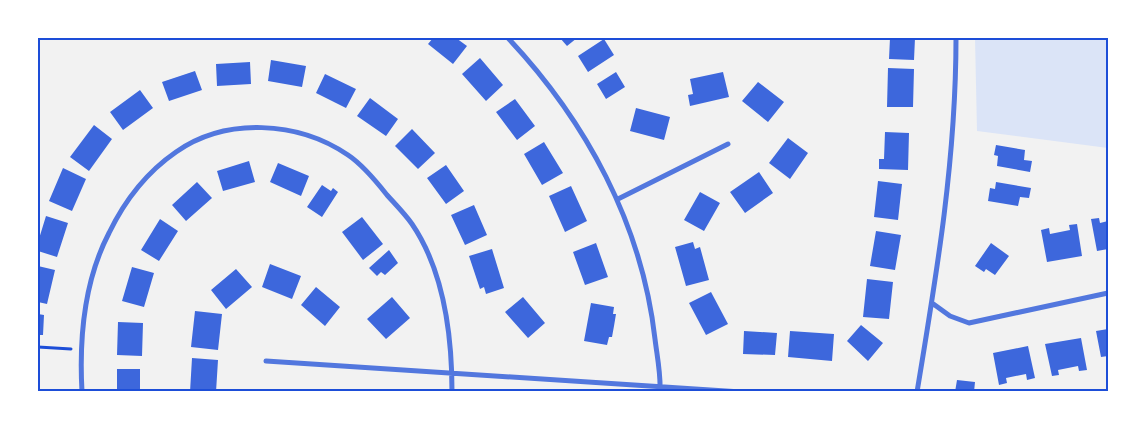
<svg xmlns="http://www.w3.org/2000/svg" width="1146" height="429" font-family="'Titillium Web',sans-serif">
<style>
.green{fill:#dbe4f7}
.building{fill:#3d67dc}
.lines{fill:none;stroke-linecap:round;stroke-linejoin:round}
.path{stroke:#1d4ed8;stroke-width:3}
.minor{stroke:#5277de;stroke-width:5}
.neatline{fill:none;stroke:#1d4ed8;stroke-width:2}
</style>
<rect width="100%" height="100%" fill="#f2f2f2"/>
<path class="green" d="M 975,38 L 1108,38 L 1108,148 L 977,131 Z"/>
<path class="building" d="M 433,38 L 456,38 L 467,46 L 453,64 L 428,44 Z
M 560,38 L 577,38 L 567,46 Z
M 890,38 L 915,38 L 914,60 L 889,59 Z
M 604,39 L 614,55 L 588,72 L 578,56 Z
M 480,58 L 503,85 L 486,101 L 462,74 Z
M 271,60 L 306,66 L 302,87 L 268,81 Z
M 250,62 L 251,84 L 217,86 L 216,64 Z
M 888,68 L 914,69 L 913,107 L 887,107 Z
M 195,71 L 202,90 L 169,101 L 162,82 Z
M 616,72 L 625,87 L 606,99 L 597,84 Z
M 723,72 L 729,97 L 690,106 L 688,95 L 693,94 L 690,79 Z
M 325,74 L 356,89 L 346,108 L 316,93 Z
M 758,82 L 784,102 L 768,122 L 742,101 Z
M 140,90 L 153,108 L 123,130 L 110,112 Z
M 370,98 L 398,119 L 386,136 L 357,116 Z
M 515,99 L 535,126 L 517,140 L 496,112 Z
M 636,108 L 670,117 L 664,140 L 630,131 Z
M 94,125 L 112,139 L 89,171 L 70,157 Z
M 412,129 L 435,153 L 418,169 L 395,146 Z
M 885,132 L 909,133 L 908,170 L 879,169 L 879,159 L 884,159 Z
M 788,138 L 808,153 L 790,179 L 769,163 Z
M 544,142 L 563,173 L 542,185 L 524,154 Z
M 996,145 L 1025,150 L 1024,160 L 1032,161 L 1030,172 L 997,166 L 998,156 L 994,155 Z
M 249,161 L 255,182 L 223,191 L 217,171 Z
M 278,163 L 309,176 L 301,196 L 270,182 Z
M 446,165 L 464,191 L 446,204 L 427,178 Z
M 63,168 L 86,179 L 72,211 L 49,201 Z
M 759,172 L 773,193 L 745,213 L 730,192 Z
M 878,181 L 902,184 L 898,220 L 874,217 Z
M 197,182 L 212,198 L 186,221 L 172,205 Z
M 996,182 L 1031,188 L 1029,198 L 1020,197 L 1018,206 L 988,201 L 990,188 L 995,189 Z
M 322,185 L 331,191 L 333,188 L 338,192 L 322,217 L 307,207 Z
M 571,186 L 587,221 L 565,232 L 549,196 Z
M 700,192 L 720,203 L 704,231 L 684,220 Z
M 474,205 L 487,235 L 465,245 L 451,215 Z
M 46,216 L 68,223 L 57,257 L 38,251 L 38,242 Z
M 362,217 L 383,244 L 363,260 L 342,232 Z
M 1099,218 L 1100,223 L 1108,221 L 1108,249 L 1097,251 L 1091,219 Z
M 160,219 L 178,231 L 159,261 L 141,250 Z
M 1077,224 L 1082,256 L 1047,262 L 1041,230 L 1049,228 L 1050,234 L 1070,230 L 1069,225 Z
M 876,231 L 901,235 L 895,270 L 870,266 Z
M 693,242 L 695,249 L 700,247 L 709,280 L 686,286 L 675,247 Z
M 596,243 L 608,277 L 585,285 L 573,252 Z
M 991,243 L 1009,256 L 995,275 L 986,269 L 984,272 L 975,266 Z
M 492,249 L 504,288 L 486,294 L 484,287 L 480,289 L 469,256 Z
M 389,250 L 398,263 L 385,275 L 381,272 L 377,276 L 369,268 Z
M 270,264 L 301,276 L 292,299 L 262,287 Z
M 38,266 L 55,270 L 47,304 L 38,302 Z
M 132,267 L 154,273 L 144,307 L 122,301 Z
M 236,269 L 252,287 L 226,309 L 211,290 Z
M 867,279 L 893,282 L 889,319 L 863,317 Z
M 316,287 L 340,307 L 325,326 L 301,305 Z
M 711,292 L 728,324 L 706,335 L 689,303 Z
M 392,297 L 410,318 L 386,339 L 367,319 Z
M 523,297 L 545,323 L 528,338 L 505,312 Z
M 591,303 L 614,307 L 613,314 L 616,314 L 614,326 L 612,337 L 609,337 L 607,345 L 584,341 Z
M 195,311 L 222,314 L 218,350 L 191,347 Z
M 38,314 L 44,315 L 43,335 L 38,335 Z
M 118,322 L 143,323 L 142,356 L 117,355 Z
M 861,325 L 883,343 L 868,361 L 847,341 Z
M 1108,329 L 1108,356 L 1101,357 L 1096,331 Z
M 744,331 L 777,333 L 775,355 L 743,354 Z
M 790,331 L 834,334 L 832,361 L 788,357 Z
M 1081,338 L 1087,370 L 1079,371 L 1078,366 L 1058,370 L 1059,375 L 1052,376 L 1045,344 Z
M 1028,346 L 1035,378 L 1027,380 L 1026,374 L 1006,378 L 1007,383 L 999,385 L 993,353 Z
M 192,358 L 218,360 L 216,392 L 190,392 Z
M 117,369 L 140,369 L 140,392 L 117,392 Z
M 957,380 L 975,382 L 974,392 L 955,392 Z"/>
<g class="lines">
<path class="path" d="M 38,347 L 71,349"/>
<path class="minor" d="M 508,38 C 586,121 642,224 655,339 C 657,356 661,374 660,392
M 618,199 L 728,144
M 932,303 L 950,316 L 969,323 L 1108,293
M 266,361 L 741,392
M 82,392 C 79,338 84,281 109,233 C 124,202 147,172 176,152 C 226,117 298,121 348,155 C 363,165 376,181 387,195 C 396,205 405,214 412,224 C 444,271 452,336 452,392
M 917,392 C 937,272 956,159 956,38"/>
</g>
<rect width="1146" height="429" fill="none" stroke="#ffffff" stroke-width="78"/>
<rect x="39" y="39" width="1068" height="351" class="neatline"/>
</svg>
